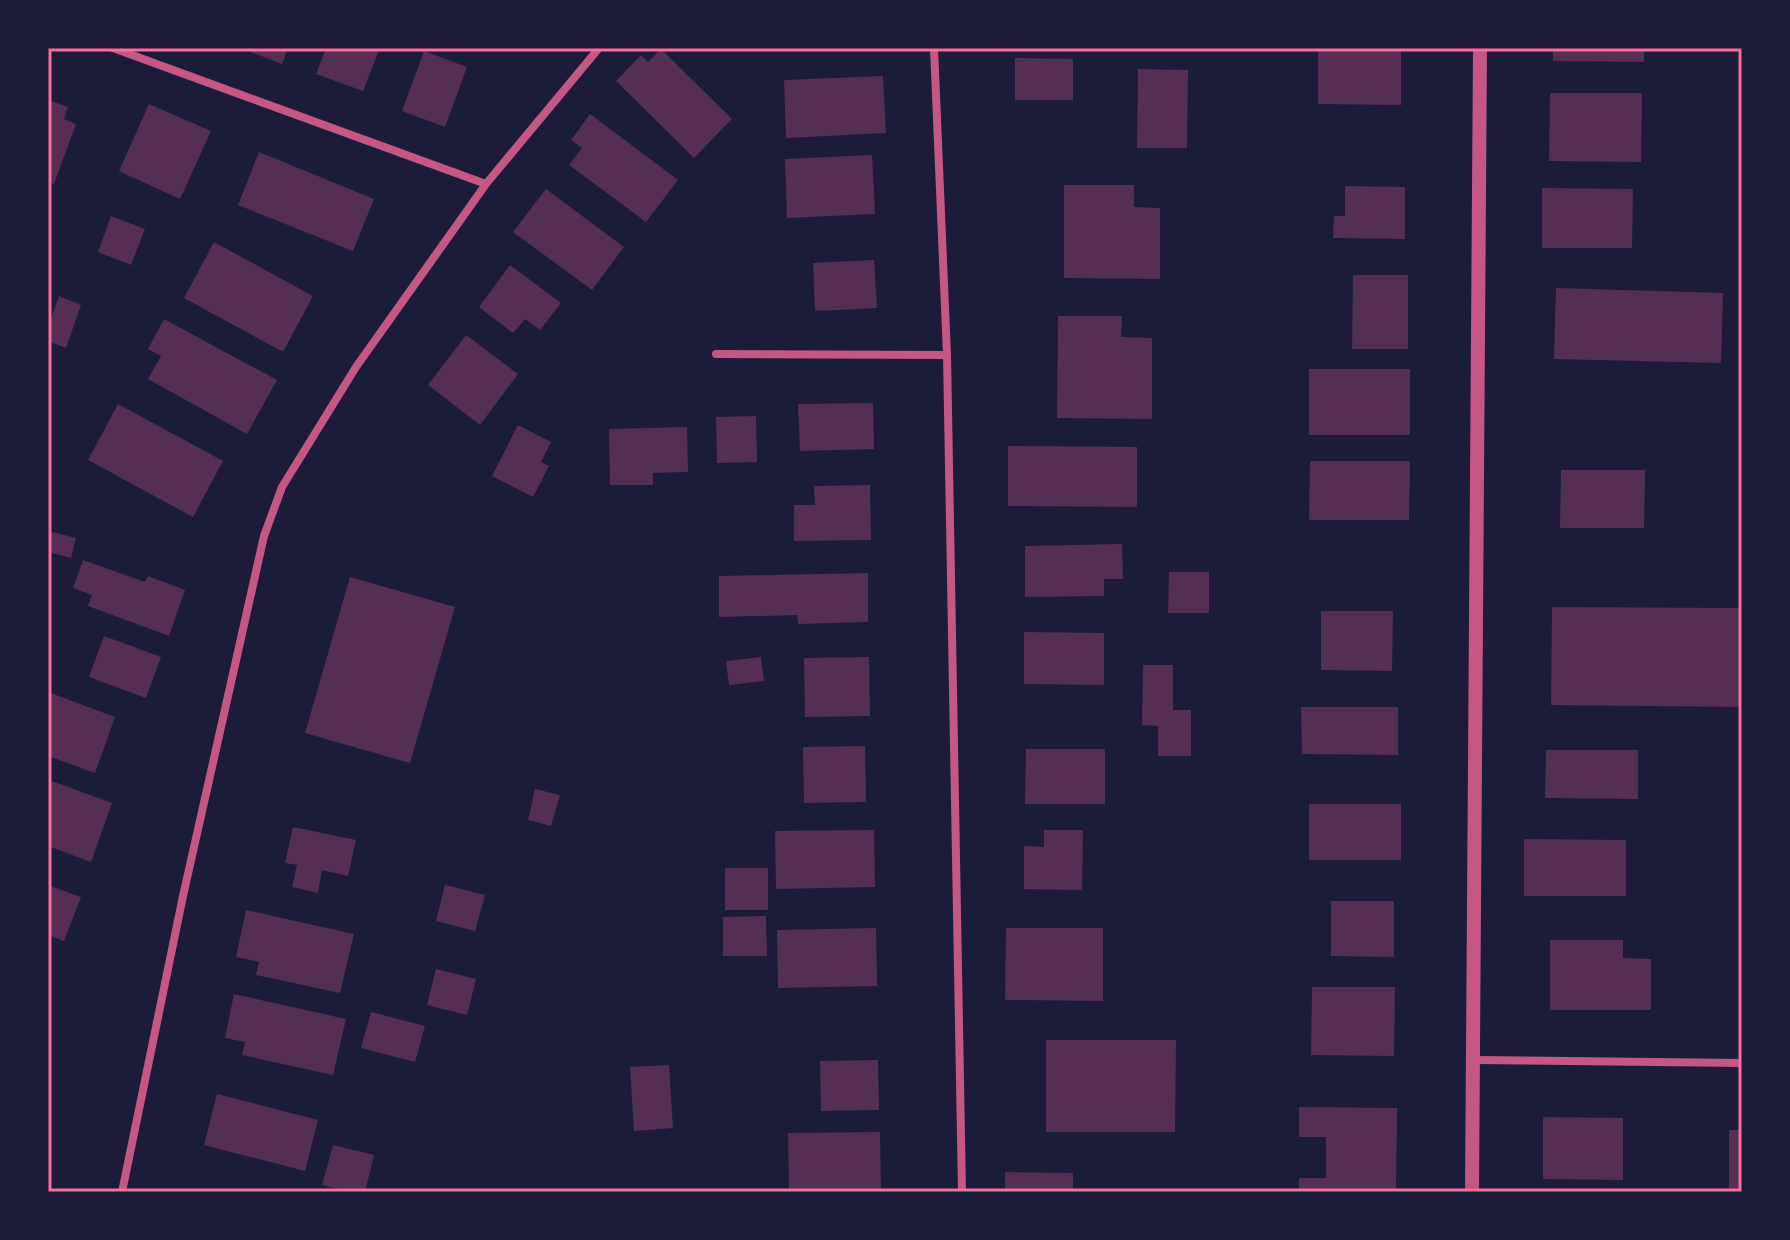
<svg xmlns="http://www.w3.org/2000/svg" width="1790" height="1240" font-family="Rubik,sans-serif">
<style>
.building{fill:#542f53}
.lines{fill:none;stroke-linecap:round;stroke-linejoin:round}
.minor{stroke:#c65784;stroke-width:8}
.tertiary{stroke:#c65784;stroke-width:14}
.neatline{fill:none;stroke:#ff6b9d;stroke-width:3}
</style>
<rect width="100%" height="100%" fill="#1b1b3a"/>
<path class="building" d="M 240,48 L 288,48 L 282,64 Z
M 326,48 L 380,48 L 363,91 L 316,74 Z
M 1318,48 L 1401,48 L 1401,105 L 1318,104 Z
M 1553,48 L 1644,48 L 1644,62 L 1553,61 Z
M 661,49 L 732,119 L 694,158 L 616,81 L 641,55 L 648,62 Z
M 424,51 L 467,67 L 445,127 L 402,111 Z
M 1015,58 L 1073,59 L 1073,100 L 1015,100 Z
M 1138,69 L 1188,70 L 1187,148 L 1137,148 Z
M 883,76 L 886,133 L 786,138 L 784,80 Z
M 1550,93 L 1642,93 L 1641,162 L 1549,161 Z
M 48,100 L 68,107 L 64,119 L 76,124 L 54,184 L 48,181 Z
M 149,104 L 211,131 L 180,199 L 119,171 Z
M 590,114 L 678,180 L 646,222 L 569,165 L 582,148 L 571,140 Z
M 259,152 L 374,199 L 353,251 L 238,205 Z
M 872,155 L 875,214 L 787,218 L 785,159 Z
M 1064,185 L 1134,185 L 1134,207 L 1160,208 L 1160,279 L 1064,278 Z
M 1345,186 L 1405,187 L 1405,239 L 1333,238 L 1334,216 L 1345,216 Z
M 1542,188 L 1633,189 L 1632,248 L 1542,248 Z
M 546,189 L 624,247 L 592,290 L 513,232 Z
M 111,216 L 145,229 L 131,265 L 98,252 Z
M 214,242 L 313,296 L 283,352 L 184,298 Z
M 874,260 L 877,308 L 815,311 L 813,263 Z
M 510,265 L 561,303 L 540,330 L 525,319 L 513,333 L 479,307 Z
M 1353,275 L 1408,275 L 1408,349 L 1352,349 Z
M 1556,288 L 1723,293 L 1721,363 L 1554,359 Z
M 59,296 L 81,305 L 66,348 L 48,341 L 48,327 Z
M 1058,316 L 1122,316 L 1121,337 L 1152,338 L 1152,419 L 1057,418 Z
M 164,319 L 277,380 L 247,434 L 148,379 L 161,356 L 148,349 Z
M 466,335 L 518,374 L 480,425 L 428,385 Z
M 1309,369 L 1410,369 L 1410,435 L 1309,435 Z
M 873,403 L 874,449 L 800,451 L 798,404 Z
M 118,404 L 223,461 L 193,517 L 88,460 Z
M 756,416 L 757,462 L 717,463 L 716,417 Z
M 518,425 L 551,442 L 541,462 L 549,466 L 533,497 L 492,476 Z
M 687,427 L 688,472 L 653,473 L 653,485 L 610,485 L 609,429 Z
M 1008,446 L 1137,447 L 1137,507 L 1008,506 Z
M 1310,461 L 1410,461 L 1409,520 L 1309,520 Z
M 1561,470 L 1645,470 L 1644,528 L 1560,528 Z
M 870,485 L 871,540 L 794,541 L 794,505 L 815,505 L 814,486 Z
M 48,531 L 76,538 L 71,558 L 48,552 Z
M 1122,544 L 1123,579 L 1104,579 L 1104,596 L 1025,597 L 1025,546 Z
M 83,560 L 145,582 L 148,576 L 185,590 L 169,636 L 88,606 L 92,595 L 73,588 Z
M 1169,572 L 1209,572 L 1209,613 L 1168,613 Z
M 868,573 L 868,622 L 798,624 L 797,615 L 719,617 L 719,576 Z
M 350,577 L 455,607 L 410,763 L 305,733 Z
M 1552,607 L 1742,608 L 1742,707 L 1551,705 Z
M 1321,611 L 1393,611 L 1392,671 L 1321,670 Z
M 1024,632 L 1104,633 L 1104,685 L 1024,684 Z
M 104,636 L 161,657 L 146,698 L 89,677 Z
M 761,657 L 764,681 L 729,685 L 726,661 Z
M 869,657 L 870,716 L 805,717 L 804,658 Z
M 1143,665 L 1173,665 L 1173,710 L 1191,710 L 1191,756 L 1158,756 L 1158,726 L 1142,725 Z
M 48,692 L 115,717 L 95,773 L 48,756 Z
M 1301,707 L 1398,707 L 1398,755 L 1302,754 Z
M 865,746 L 866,802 L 804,803 L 803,747 Z
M 1026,749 L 1105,749 L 1105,804 L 1025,804 Z
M 1546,750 L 1638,750 L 1638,799 L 1545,798 Z
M 52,781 L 112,803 L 91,862 L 48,846 L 48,791 Z
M 535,789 L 560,795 L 551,826 L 528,820 Z
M 1309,804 L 1401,804 L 1401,860 L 1309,860 Z
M 293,827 L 356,840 L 348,876 L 322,870 L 318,893 L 292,887 L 297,865 L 285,863 Z
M 874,830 L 875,887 L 776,889 L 775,831 Z
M 1044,830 L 1083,830 L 1082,890 L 1024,889 L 1024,846 L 1044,847 Z
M 1524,839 L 1626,840 L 1626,896 L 1524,896 Z
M 725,868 L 768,868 L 768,910 L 725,910 Z
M 48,885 L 81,897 L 64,941 L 48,935 Z
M 445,885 L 485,895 L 475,931 L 436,921 Z
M 1331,901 L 1394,901 L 1394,957 L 1331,956 Z
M 246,910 L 354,934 L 340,993 L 256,975 L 259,962 L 236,957 Z
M 766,916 L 767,956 L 723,956 L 723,917 Z
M 876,928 L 877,986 L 778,988 L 777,930 Z
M 1006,928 L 1103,928 L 1103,1001 L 1005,1000 Z
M 1550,940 L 1623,940 L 1623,958 L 1651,959 L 1651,1010 L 1550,1010 Z
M 436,969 L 476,979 L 467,1015 L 427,1005 Z
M 1312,987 L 1395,987 L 1394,1056 L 1311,1055 Z
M 234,994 L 346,1019 L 333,1075 L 242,1055 L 245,1042 L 225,1038 Z
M 371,1012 L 425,1026 L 415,1062 L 361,1048 Z
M 1046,1040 L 1176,1040 L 1175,1132 L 1046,1132 Z
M 878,1060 L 879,1110 L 821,1111 L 820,1061 Z
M 669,1065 L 673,1128 L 634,1131 L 630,1067 Z
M 217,1094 L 318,1120 L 305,1171 L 204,1145 Z
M 1299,1107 L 1397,1108 L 1396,1192 L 1299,1192 L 1299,1178 L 1326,1178 L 1326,1137 L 1299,1137 Z
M 1543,1117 L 1623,1118 L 1623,1180 L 1543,1179 Z
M 1729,1130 L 1742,1130 L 1742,1192 L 1729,1192 Z
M 880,1132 L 881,1190 L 789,1191 L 788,1133 Z
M 333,1145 L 374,1155 L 365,1192 L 350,1192 L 322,1185 Z
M 1005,1172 L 1073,1173 L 1073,1192 L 1005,1192 Z"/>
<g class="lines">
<path class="minor" d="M 113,48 L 486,184
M 934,48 L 947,355 L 962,1192
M 716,354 L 947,355
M 1473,1060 L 1742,1063
M 122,1192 L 183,896 L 264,536 L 282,487 L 356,367 L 486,184 L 599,48"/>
<path class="tertiary" d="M 1472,1192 L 1480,48"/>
</g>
<rect width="1790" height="1240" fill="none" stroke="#1b1b3a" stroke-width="100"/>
<rect x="50" y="50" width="1690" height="1140" class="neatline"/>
</svg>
